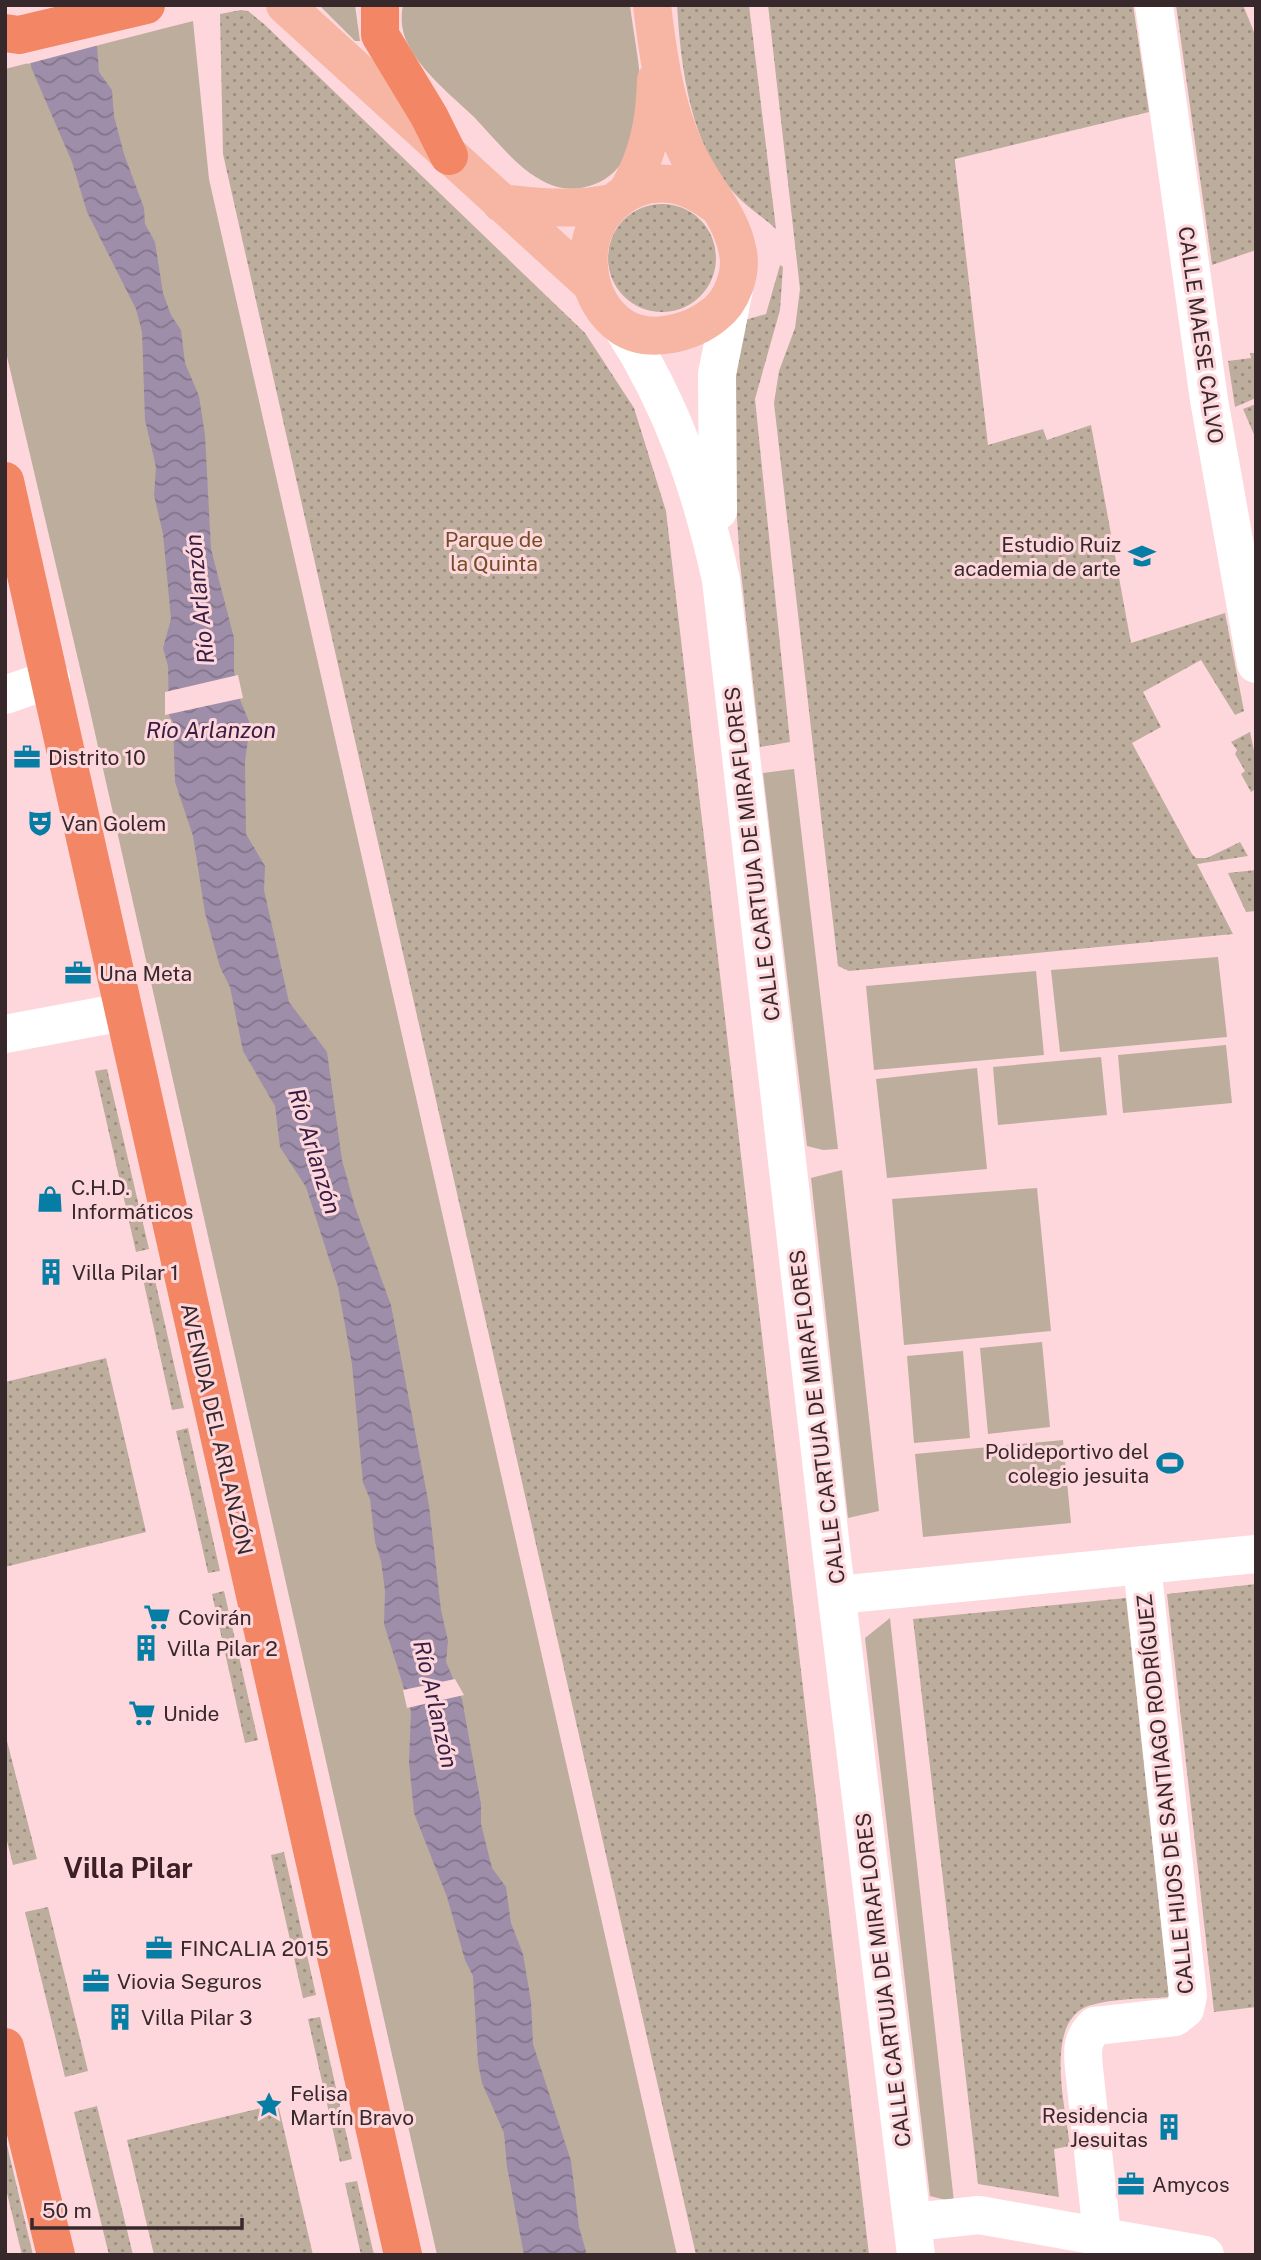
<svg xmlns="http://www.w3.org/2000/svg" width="1261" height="2260" font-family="'Public Sans',sans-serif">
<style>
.grass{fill:#bdad9d}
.park{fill:url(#park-dots)}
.water{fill:url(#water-waves)}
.pier{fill:#fed7dc}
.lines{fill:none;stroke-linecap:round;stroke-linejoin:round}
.minor{stroke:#fff;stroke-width:38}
.major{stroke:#f7b6a3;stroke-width:38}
.highway{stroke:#f28665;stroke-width:38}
.labels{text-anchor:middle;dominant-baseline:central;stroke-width:6;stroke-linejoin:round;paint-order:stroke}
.street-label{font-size:21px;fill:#37292b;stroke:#fed7dc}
.park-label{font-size:21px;fill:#724d25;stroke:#fed7dc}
.poi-label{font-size:21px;fill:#37292b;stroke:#fed7dc;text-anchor:start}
.water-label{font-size:23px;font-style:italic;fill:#371d44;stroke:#fed7dc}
.district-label{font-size:28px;font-weight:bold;fill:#3c2025;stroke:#fed7dc}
</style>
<defs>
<pattern id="park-dots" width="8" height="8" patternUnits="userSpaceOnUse" patternTransform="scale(1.75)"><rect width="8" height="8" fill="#bdad9d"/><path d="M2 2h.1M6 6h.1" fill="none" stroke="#9a8d80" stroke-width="1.8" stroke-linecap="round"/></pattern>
<pattern id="water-waves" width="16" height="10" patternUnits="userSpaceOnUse" patternTransform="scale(1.75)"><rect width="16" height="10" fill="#9f8ea9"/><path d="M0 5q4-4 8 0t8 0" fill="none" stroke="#82748a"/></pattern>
</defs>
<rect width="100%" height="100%" fill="#fed7dc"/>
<path class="grass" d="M 319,5 L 355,5 L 360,41 L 355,41 Z
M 403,5 L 630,5 C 634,40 647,94 638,127 C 631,152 619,175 595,184 C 543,205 506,150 474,117 C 452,96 423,73 409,46 C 402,34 400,19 403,5 Z
M 193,21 L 209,179 L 677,2255 L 437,2255 L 88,702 L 5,348 L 5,69 Z
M 794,769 L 838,1149 L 823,1150 L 807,1146 L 763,773 Z
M 1218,957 L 1227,1037 L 1060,1052 L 1051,970 Z
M 1036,971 L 1044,1055 L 874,1070 L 866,986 Z
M 1226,1045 L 1232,1103 L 1123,1113 L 1118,1055 Z
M 1101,1057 L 1107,1115 L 998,1125 L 993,1067 Z
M 977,1068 L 987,1169 L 887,1178 L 876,1079 Z
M 842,1170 L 879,1511 L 848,1518 L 811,1178 Z
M 1037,1188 L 1051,1331 L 904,1345 L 892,1199 Z
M 1042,1342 L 1050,1427 L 988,1434 L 980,1348 Z
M 963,1351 L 970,1438 L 914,1443 L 907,1356 Z
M 1063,1440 L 1071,1523 L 923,1537 L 915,1454 Z
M 890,1618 L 954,2202 L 930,2196 L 865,1638 Z"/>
<path class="park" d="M 677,5 L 749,5 L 776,229 C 763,217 747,207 735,194 C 690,145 681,69 677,5 Z
M 768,5 L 1133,5 L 1149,112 L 955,159 L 955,162 L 988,445 L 1043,429 L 1047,440 L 1091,425 L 1131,643 L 1225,613 L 1244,711 L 1235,715 L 1201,660 L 1143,692 L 1161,727 L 1132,743 L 1192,854 L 1196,858 L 1207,858 L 1240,842 L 1248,856 L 1197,864 L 1233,934 L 849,971 L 838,966 L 774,403 L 779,371 L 795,328 L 800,289 Z
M 1176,5 L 1243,5 L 1256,37 L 1256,250 L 1212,265 Z
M 241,10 L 248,11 L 264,24 L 585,333 L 634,408 L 666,511 L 869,2255 L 696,2255 L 223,154 L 220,14 Z
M608 258a54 54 0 1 1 108 0a54 54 0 1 1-108 0Z
M 780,265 L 783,267 L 780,310 L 755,399 L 790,742 L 760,747 L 740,563 L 729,399 L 745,320 L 766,314 Z
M 1250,353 L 1256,353 L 1256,398 L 1235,407 L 1228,361 L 1251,358 Z
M 1256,404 L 1256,439 L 1243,409 Z
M 1250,732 L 1256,760 L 1256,793 L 1254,790 L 1251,792 L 1241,774 L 1245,771 L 1235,754 L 1237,750 L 1231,742 Z
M 1256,870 L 1256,911 L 1246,912 L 1228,873 Z
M 107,1069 L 149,1249 L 136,1252 L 95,1071 Z
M 152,1267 L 184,1408 L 172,1410 L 141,1270 Z
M 106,1358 L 146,1532 L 5,1567 L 5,1382 Z
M 188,1428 L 220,1571 L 208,1573 L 176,1431 Z
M 1256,1584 L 1256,2007 L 1214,2012 L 1167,1594 Z
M 224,1591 L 258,1740 L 245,1743 L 212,1594 Z
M 1126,1598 L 1169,1997 C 1144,1999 1112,1998 1088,2006 C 1043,2023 1066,2109 1070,2146 L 1054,2149 L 1059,2197 L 978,2184 L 913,1619 Z
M 5,1733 L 37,1859 L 13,1865 L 5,1833 Z
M 284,1852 L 316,1995 L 303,1998 L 271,1855 Z
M 48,1907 L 88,2071 L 65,2077 L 25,1912 Z
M 320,2017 L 352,2159 L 340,2162 L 308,2019 Z
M 278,2104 L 313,2255 L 154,2255 L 127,2140 Z
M 97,2106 L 133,2255 L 109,2255 L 74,2112 Z
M 7,2145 L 33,2255 L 22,2255 L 5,2185 Z
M 357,2181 L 374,2255 L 361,2255 L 345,2183 Z"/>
<path class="water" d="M 30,5 L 94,5 L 99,72 L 112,90 L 114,116 L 124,154 L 144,208 L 145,224 L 155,242 L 163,293 L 171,315 L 181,330 L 185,363 L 199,396 L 205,435 L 211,549 L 234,638 L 234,671 L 239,697 L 250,724 L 245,762 L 246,834 L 265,866 L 264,890 L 289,1002 L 327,1052 L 342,1160 L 355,1207 L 391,1305 L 429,1505 L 441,1610 L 448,1641 L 446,1662 L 462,1699 L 481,1804 L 481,1824 L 492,1868 L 506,1887 L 511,1923 L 523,1954 L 531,2001 L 533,2044 L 571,2161 L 579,2227 L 587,2255 L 524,2255 L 507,2167 L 504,2133 L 482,2083 L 478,2063 L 473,1976 L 465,1960 L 447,1897 L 414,1813 L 409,1762 L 411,1711 L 384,1624 L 385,1591 L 381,1561 L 375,1542 L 370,1499 L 363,1483 L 352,1364 L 338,1287 L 306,1187 L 280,1147 L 275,1106 L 243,1051 L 230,987 L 220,967 L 205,913 L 193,836 L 175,782 L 173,722 L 169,715 L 168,666 L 163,648 L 171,619 L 163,534 L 154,495 L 156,467 L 145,420 L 142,332 L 136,309 L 87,212 L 72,162 L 31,67 Z"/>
<path class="pier" d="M 27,5 L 98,5 L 99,45 L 27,64 Z
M 238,675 L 243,698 L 165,715 L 165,692 Z
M 455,1679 L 464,1695 L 407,1708 L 403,1690 Z"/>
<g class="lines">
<path class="minor" d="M 1154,5 L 1209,400 L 1256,664
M 622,327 C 673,406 701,489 721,580 L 832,1557 L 916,2255
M 718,511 L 717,374 L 734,289
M 5,695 L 51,679
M 5,1034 L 123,1012
M 837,1595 L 1256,1554
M 913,2222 L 979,2215 L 1205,2255
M 1102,2235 L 1084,2068 C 1082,2049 1082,2039 1095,2026 L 1175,2017 L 1185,2009 L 1188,1996 L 1142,1565"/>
<path class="major" d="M 285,5 L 591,284
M 652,5 C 658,56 666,113 690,159 C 706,191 732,217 738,253 C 742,273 732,301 715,314 C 692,333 649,345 621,326 C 587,302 579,251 601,217 C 613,200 631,187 653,184 C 680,181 699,192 720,208
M 627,192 C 648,157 655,121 656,80
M 501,203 C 538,207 574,211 611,203"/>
<path class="highway" d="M 380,5 L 380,35 L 429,116 L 449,156
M 5,33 L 19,35 L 146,5
M 5,481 L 403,2255
M 5,2047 L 56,2255"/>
</g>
<defs>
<symbol id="school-bare" viewBox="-9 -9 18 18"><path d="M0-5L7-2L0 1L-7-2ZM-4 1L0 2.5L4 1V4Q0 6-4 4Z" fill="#057da4" stroke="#fed7dc" stroke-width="2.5" paint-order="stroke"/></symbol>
<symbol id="office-bare" viewBox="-9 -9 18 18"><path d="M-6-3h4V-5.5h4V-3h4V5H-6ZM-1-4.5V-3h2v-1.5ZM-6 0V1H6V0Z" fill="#057da4" stroke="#fed7dc" stroke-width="2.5" paint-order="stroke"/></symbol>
<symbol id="theatre-bare" viewBox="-9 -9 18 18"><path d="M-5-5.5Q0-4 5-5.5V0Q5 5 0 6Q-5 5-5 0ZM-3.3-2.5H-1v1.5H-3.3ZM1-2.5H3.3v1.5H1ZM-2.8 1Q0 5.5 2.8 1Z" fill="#057da4" stroke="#fed7dc" stroke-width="2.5" paint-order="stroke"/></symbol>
<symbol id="shop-bare" viewBox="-9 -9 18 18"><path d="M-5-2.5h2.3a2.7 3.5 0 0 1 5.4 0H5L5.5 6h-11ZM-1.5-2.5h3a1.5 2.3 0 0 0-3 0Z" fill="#057da4" stroke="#fed7dc" stroke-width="2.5" paint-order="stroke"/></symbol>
<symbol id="building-bare" viewBox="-9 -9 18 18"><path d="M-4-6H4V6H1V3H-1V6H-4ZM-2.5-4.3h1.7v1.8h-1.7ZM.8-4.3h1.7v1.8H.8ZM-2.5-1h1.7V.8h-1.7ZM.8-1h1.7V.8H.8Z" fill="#057da4" stroke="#fed7dc" stroke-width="2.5" paint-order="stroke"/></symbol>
<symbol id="stadium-bare" viewBox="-9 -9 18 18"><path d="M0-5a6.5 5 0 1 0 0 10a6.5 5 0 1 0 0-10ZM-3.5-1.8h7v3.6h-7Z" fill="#057da4" stroke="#fed7dc" stroke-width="2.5" paint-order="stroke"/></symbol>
<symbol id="supermarket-bare" viewBox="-9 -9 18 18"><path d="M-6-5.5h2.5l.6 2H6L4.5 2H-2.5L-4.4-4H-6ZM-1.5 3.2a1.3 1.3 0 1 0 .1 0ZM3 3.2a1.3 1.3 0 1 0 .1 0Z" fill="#057da4" stroke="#fed7dc" stroke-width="2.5" paint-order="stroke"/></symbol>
<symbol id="sight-bare" viewBox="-9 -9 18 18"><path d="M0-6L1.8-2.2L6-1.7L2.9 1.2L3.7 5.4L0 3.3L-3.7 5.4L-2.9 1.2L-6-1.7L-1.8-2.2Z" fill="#057da4" stroke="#fed7dc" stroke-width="2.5" paint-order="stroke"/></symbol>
</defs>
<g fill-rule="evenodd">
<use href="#school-bare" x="1123" y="537" width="38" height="38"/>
<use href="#office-bare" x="8" y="738" width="38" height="38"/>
<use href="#theatre-bare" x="21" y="804" width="38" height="38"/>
<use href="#office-bare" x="59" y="954" width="38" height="38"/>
<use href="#shop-bare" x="31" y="1180" width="38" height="38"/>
<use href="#building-bare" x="32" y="1253" width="38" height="38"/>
<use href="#stadium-bare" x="1151" y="1444" width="38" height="38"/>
<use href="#supermarket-bare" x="138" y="1598" width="38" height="38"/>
<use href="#building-bare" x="127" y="1629" width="38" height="38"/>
<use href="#supermarket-bare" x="123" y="1694" width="38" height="38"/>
<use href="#office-bare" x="140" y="1929" width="38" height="38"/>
<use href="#office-bare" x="77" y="1962" width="38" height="38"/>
<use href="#building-bare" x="101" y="1998" width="38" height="38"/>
<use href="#sight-bare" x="250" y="2086" width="38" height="38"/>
<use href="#building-bare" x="1150" y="2108" width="38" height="38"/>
<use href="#office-bare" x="1112" y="2165" width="38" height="38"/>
</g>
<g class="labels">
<g class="street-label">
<text transform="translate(1201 335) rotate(82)">CALLE MAESE CALVO</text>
<text transform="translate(752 854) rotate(-97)">CALLE CARTUJA DE MIRAFLORES</text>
<text transform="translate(817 1417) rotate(-97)">CALLE CARTUJA DE MIRAFLORES</text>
<text transform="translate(217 1429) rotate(77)">AVENIDA DEL ARLANZÓN</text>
<text transform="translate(1165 1794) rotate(-96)">CALLE HIJOS DE SANTIAGO RODRÍGUEZ</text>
<text transform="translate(883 1980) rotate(-97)">CALLE CARTUJA DE MIRAFLORES</text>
</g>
<g class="park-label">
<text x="494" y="539">Parque de<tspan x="494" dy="24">la Quinta</tspan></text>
</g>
<g class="poi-label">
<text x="1121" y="544" text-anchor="end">Estudio Ruiz<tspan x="1121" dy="24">academia de arte</tspan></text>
<text x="48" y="757">Distrito 10</text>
<text x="61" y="823">Van Golem</text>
<text x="99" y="973">Una Meta</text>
<text x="71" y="1187">C.H.D.<tspan x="71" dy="24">Informáticos</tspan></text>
<text x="72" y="1272">Villa Pilar 1</text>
<text x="1149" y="1451" text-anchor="end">Polideportivo del<tspan x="1149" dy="24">colegio jesuita</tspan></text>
<text x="178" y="1617">Covirán</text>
<text x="167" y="1648">Villa Pilar 2</text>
<text x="163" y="1713">Unide</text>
<text x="180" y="1948">FINCALIA 2015</text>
<text x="117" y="1981">Viovia Seguros</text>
<text x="141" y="2017">Villa Pilar 3</text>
<text x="290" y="2093">Felisa<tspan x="290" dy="24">Martín Bravo</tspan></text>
<text x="1148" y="2115" text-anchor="end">Residencia<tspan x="1148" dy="24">Jesuitas</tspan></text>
<text x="1152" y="2184">Amycos</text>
</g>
<g class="water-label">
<text transform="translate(199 599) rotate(-96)">Río Arlanzón</text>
<text x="211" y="729">Río Arlanzon</text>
<text transform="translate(315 1151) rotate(73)">Río Arlanzón</text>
<text transform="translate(436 1704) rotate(77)">Río Arlanzón</text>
</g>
<g class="district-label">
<text x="128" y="1867">Villa Pilar</text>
</g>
</g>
<rect width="1261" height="2260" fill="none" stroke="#37292b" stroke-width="14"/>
<path d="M32 2218v10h210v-10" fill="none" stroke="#37292b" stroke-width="3.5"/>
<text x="42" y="2218" font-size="21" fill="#37292b" stroke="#fed7dc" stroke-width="5" paint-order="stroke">50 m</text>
</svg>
